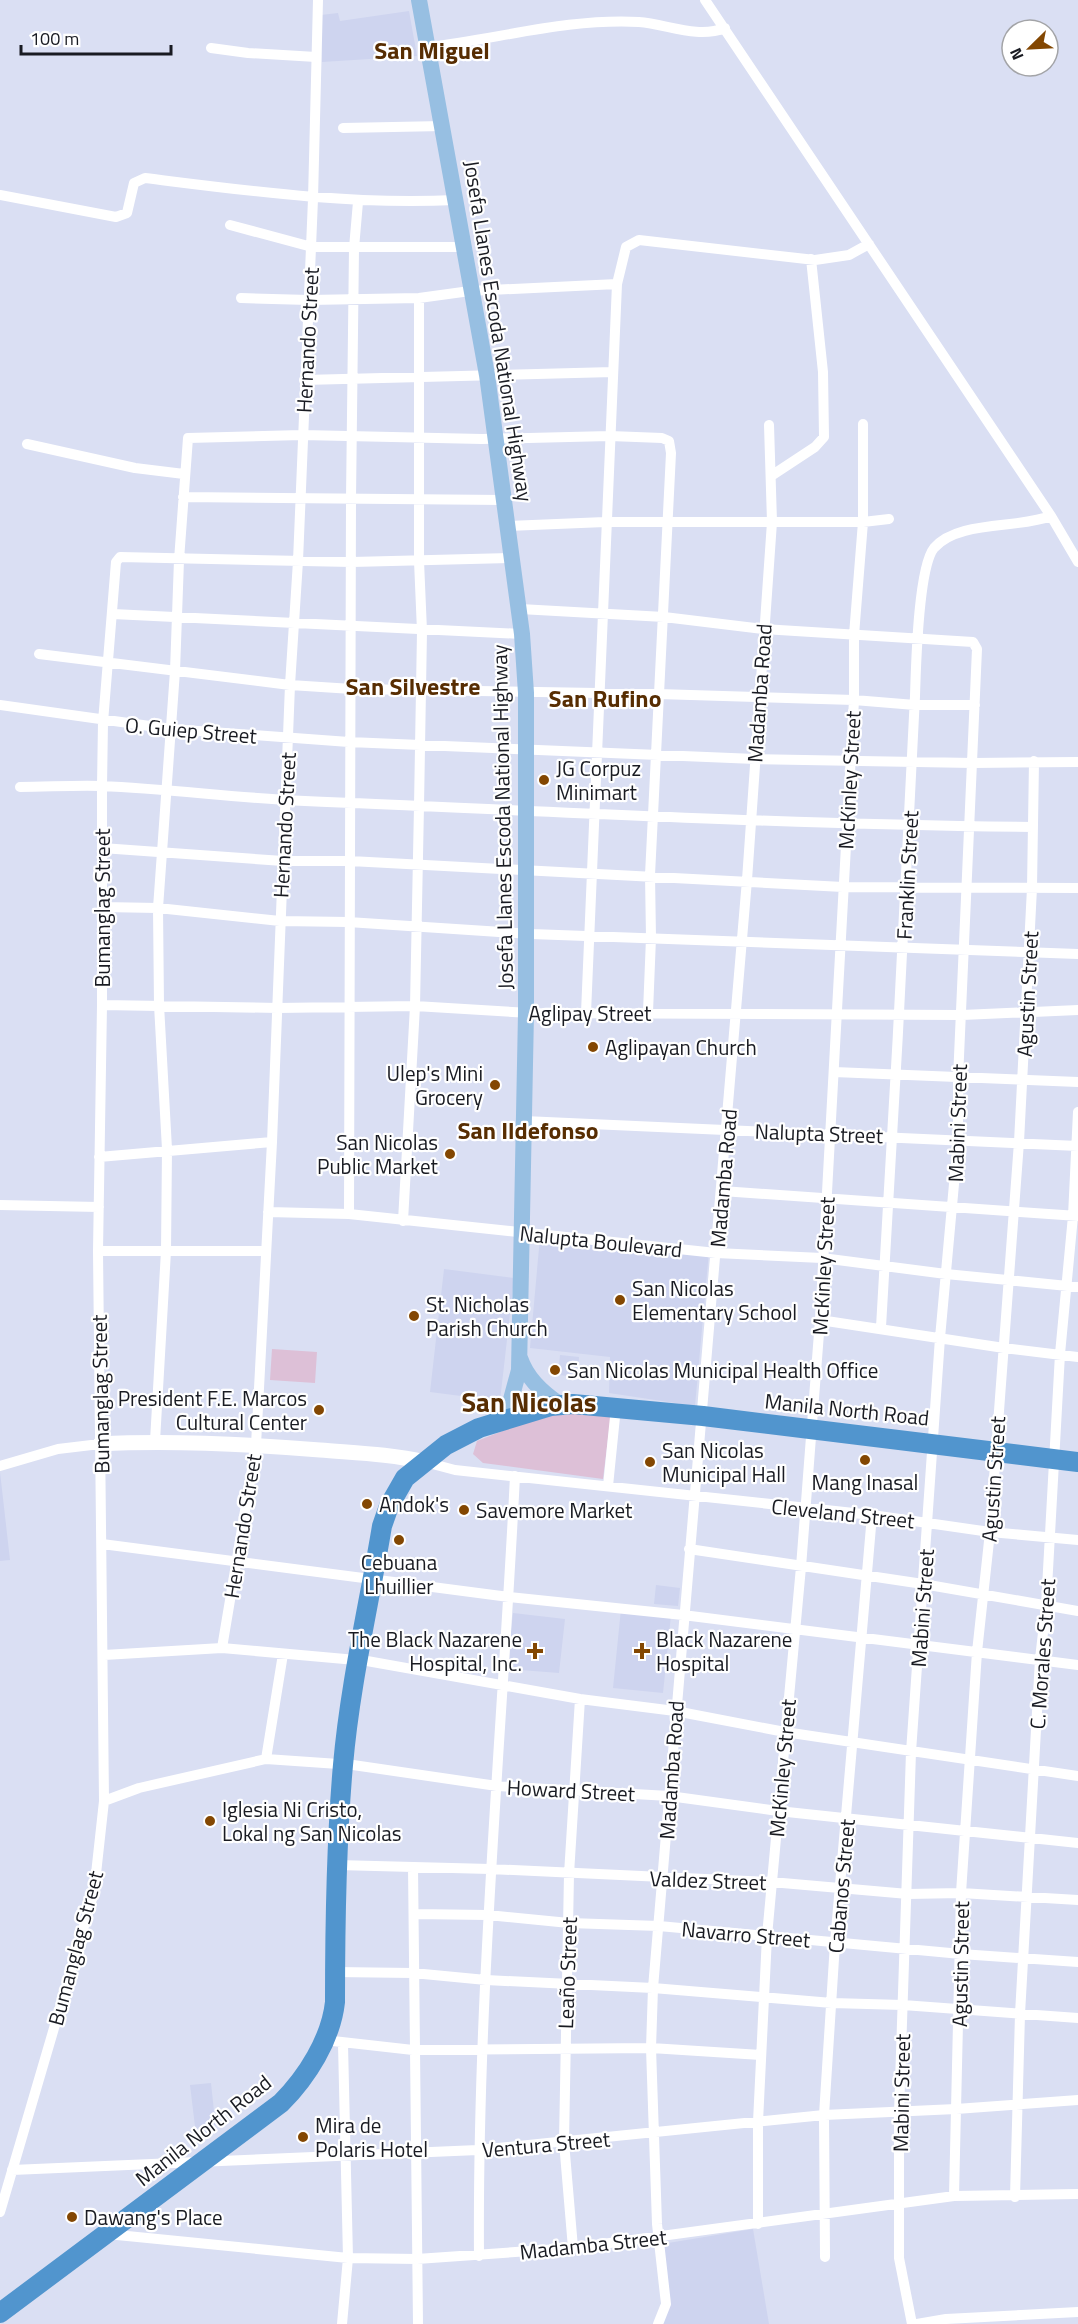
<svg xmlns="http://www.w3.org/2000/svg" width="1078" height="2324" font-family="'Titillium Web',sans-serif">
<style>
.built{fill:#ced4ef}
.green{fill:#ddc0d7}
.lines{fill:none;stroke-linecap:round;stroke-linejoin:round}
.street{stroke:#fff;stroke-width:10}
.secondary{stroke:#fff;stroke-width:15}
.primary{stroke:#97bfe2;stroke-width:16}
.highway{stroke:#5195ce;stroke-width:20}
.poi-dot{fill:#834702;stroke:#fff;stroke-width:2}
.labels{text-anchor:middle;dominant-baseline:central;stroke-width:4.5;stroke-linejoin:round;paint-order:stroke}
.street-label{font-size:21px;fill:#191b22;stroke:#fff}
.poi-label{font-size:21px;fill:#191b22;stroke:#fff;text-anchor:start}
.quarter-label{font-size:24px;font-weight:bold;fill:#572d02;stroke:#fff}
.district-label{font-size:27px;font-weight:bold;fill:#572d02;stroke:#fff}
</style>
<rect width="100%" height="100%" fill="#dadff3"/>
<path class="built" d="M 409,11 L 417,56 L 322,62 L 321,15 L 338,13 L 340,21 Z
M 540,1237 L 709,1251 L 695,1406 L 609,1393 L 610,1357 L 530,1348 Z
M 444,1269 L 514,1278 L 500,1401 L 430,1392 Z
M 560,1355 L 579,1357 L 578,1377 L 558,1375 Z
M 0,1472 L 10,1560 L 0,1561 Z
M 656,1585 L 680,1588 L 678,1606 L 654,1604 Z
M 621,1609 L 671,1615 L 663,1693 L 613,1688 Z
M 513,1613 L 565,1619 L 559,1673 L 507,1669 Z
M 211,2083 L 216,2130 L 197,2143 L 190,2085 Z
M 753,2229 L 769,2324 L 660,2324 L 662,2244 Z"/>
<path class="green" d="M 272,1349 L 317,1352 L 315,1383 L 270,1380 Z
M 570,1411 L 611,1414 L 603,1479 L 483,1463 L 473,1454 L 477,1441 L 515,1426 Z"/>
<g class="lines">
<path class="street" d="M 705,0 L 1051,516 L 1078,562
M 428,47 C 498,39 568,18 639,22 C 667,24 697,39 725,28
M 211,48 L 248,53 L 316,57
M 343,128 L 443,126
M 0,195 L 116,217 L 127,213 L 134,183 L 145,178 C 250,191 349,205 455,200
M 230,225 L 312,247 L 463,247
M 241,298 L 309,300 L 419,298 L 470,291 L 617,284
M 304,380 L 613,372
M 27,444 L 135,468 L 184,474
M 771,476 L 815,447 L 824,437 L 823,372 L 811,259
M 183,497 L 504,500
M 508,526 L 605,522 L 863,522 L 889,519
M 520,609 L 664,617 L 763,629 L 973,642 L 977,649 L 958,1079 L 958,1140 L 940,1338 L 911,1752 L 899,2113 L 899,2258 L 912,2324
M 113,614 L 522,634
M 39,654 L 290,685 L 352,689 L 658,694 L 854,700 L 915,705 L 975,705
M 0,705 L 171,729 L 349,742 L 755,759 L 973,763 L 1078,762
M 20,787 C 47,787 75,785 102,786 C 170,789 237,798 305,801 C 548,811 790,825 1033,827
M 102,848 L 283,861 L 350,861 L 843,887 L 1078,888
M 102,907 L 158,908 L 280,921 L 348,922 L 531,934 L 1078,954
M 102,1005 L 278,1008 L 415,1006 L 530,1013 L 962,1015 L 1078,1010
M 586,1013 L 617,284 L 626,247 L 639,240 L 815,260 L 849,255 L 869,244
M 834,1072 L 1078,1082
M 524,1121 L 1078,1146
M 99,1157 L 272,1142
M 722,1191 L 1078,1216
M 0,1205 L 99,1207
M 268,1212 L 349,1214 L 716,1253 L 822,1258 L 946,1274 L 1078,1287
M 349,1214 L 351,499 L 354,248 L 358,202
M 403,1221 L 415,1006 L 419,806 L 422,631 L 419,561 L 419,298
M 98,1251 L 266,1251
M 820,1320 L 1004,1348 L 1078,1357
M 881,1327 C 894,1117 905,906 915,696 C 916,667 918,568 934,548 C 958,520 1018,529 1051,516
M 155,1441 L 166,1251 L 167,1149 L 159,1005 L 158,908 L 175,671 L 179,560 L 188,438 L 302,435 L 482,439 L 610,436 L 662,438 L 669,441 L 671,453 L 650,875 L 651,938 L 648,1012
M 425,1462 L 455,1470 L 872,1515 L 990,1532 L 1078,1540
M 0,1466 L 58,1449 L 100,1444
M 608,1486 L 616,1407
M 102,1544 L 509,1597 L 683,1615 L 1078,1665
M 689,1549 L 923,1584 L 1078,1611
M 222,1648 L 256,1445 L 272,1142 L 290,685 L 298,561 L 313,199 L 318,0
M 104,1655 L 222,1648 L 367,1661 L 580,1699 L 675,1711 L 785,1732 L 1078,1776
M 266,1759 L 283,1654
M 104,1801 L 139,1788 L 266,1759 L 353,1765 L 497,1786 L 669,1796 L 778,1811 L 1078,1843
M 337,1865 L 490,1869 L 771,1882 L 908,1894 L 961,1893 L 1078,1900
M 413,1867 L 418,2324
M 414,1914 L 488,1915 L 569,1923 L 659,1926 L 961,1954 L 1078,1962
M 335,1972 L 413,1973 L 486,1980 L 653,1988 L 832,2003 L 903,2005 L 1078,2018
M 324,2040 L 413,2050 L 651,2048 L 761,2055
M 12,2170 L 478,2150 L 824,2115 L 956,2109 L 1078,2100
M 954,2196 L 961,1893 L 977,1652 L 990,1532 L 1019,1142 L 1032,888 L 1034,761
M 1015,2197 L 1020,2014 L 1040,1659 L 1046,1606 L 1060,1354 L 1073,1216 L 1078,1112
M 0,2212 L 94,1892 L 104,1801 L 98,1251 L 102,1005 L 102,786 L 103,722 L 116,562 L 120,557 L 352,562 L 513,558
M 758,2224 L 758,2122 L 767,1936 L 801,1567 L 820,1320 L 854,700 L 854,635 L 863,522 L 863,424
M 107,2234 L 348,2258 L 417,2259 L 573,2248 L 954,2196 L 1078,2194
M 573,2248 L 564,2142 L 569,1874 L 580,1699
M 479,2256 C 477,1996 502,1736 515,1476
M 825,2257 L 824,2115 L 835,1943 L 872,1515
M 342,2324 L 348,2258 L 343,2044
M 658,2324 L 666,2304 L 657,2224 L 651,2048 L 653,1988 L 747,880 L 772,522 L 769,425
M 917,2324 L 946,2319 L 1078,2312"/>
<path class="secondary" d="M 100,1444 C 174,1440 247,1444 320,1450 C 355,1453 390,1454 425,1462"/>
<path class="primary" d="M 419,0 L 487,375 L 522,634 L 526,693 L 526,1013 L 519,1370 L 510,1403 L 490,1424
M 520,1358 C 527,1379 544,1394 561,1405"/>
<path class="highway" d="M 0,2313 L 281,2103 C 307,2077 331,2039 335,2002 C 335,1923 336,1843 343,1765 C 350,1684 369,1605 382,1526 L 389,1506 L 405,1478 L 446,1445 L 479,1428 L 551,1406 L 573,1404 L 703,1416 L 1078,1462"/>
</g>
<g class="poi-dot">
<circle cx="544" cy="780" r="6"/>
<circle cx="593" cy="1047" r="6"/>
<circle cx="495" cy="1085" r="6"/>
<circle cx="450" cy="1154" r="6"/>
<circle cx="620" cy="1300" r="6"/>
<circle cx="414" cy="1316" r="6"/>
<circle cx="555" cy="1370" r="6"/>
<circle cx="319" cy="1410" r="6"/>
<circle cx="865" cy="1460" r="6"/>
<circle cx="650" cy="1462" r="6"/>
<circle cx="367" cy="1504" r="6"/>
<circle cx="464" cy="1510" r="6"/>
<circle cx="399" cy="1540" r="6"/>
<path d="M532 1642h6v6h6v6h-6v6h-6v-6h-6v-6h6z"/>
<path d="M639 1642h6v6h6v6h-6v6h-6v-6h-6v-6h6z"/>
<circle cx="210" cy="1821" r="6"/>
<circle cx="303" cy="2137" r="6"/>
<circle cx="72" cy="2217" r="6"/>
</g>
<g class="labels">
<g class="street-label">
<text transform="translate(499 331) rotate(81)">Josefa Llanes Escoda National Highway</text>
<text transform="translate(307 340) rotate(-87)">Hernando Street</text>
<text transform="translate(759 693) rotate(-86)">Madamba Road</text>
<text transform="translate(191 730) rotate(5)">O. Guiep Street</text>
<text transform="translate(849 780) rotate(-87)">McKinley Street</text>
<text transform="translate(502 817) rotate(-91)">Josefa Llanes Escoda National Highway</text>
<text transform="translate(284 825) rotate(-87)">Hernando Street</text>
<text transform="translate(907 875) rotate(-87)">Franklin Street</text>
<text transform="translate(102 908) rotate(-90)">Bumanglag Street</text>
<text transform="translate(1027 994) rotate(-87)">Agustin Street</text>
<text x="590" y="1013">Aglipay Street</text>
<text transform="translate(957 1123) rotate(-88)">Mabini Street</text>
<text transform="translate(819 1133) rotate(2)">Nalupta Street</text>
<text transform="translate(723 1178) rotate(-85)">Madamba Road</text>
<text transform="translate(601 1241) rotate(6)">Nalupta Boulevard</text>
<text transform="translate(823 1266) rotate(-87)">McKinley Street</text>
<text transform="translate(100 1394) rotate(-91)">Bumanglag Street</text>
<text transform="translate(847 1409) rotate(6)">Manila North Road</text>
<text transform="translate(993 1479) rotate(-86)">Agustin Street</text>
<text transform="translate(843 1513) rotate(6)">Cleveland Street</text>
<text transform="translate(242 1526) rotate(-81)">Hernando Street</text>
<text transform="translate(922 1608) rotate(-86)">Mabini Street</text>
<text transform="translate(1042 1654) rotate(-86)">C. Morales Street</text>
<text transform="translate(782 1768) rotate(-85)">McKinley Street</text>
<text transform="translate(671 1770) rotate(-86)">Madamba Road</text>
<text transform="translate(571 1790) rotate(3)">Howard Street</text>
<text transform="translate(708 1880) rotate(2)">Valdez Street</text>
<text transform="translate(841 1886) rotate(-85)">Cabanos Street</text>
<text transform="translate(746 1934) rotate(5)">Navarro Street</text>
<text transform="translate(75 1948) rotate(-75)">Bumanglag Street</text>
<text transform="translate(960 1964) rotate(-89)">Agustin Street</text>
<text transform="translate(567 1973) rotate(-88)">Leaño Street</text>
<text transform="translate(901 2093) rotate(-89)">Mabini Street</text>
<text transform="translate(203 2130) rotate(-38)">Manila North Road</text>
<text transform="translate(546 2144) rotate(-5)">Ventura Street</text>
<text transform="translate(593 2244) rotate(-6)">Madamba Street</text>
</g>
<g class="poi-label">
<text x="556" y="768">JG Corpuz<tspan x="556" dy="24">Minimart</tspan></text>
<text x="605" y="1047">Aglipayan Church</text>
<text x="483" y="1073" text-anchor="end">Ulep's Mini<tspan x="483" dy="24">Grocery</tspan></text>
<text x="438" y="1142" text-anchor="end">San Nicolas<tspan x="438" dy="24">Public Market</tspan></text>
<text x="632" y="1288">San Nicolas<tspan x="632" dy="24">Elementary School</tspan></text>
<text x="426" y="1304">St. Nicholas<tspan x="426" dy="24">Parish Church</tspan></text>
<text x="567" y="1370">San Nicolas Municipal Health Office</text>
<text x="307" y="1398" text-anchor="end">President F.E. Marcos<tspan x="307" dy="24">Cultural Center</tspan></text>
<text x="662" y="1450">San Nicolas<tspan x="662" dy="24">Municipal Hall</tspan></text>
<text x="865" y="1482" text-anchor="middle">Mang Inasal</text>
<text x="379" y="1504">Andok's</text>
<text x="476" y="1510">Savemore Market</text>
<text x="399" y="1562" text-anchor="middle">Cebuana<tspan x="399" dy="24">Lhuillier</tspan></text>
<text x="522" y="1639" text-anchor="end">The Black Nazarene<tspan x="522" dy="24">Hospital, Inc.</tspan></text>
<text x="656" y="1639">Black Nazarene<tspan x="656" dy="24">Hospital</tspan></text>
<text x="222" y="1809">Iglesia Ni Cristo,<tspan x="222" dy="24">Lokal ng San Nicolas</tspan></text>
<text x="315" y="2125">Mira de<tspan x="315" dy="24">Polaris Hotel</tspan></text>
<text x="84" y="2217">Dawang's Place</text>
</g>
<g class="quarter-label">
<text x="432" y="50">San Miguel</text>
<text x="413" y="686">San Silvestre</text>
<text x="605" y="698">San Rufino</text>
<text x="528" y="1130">San Ildefonso</text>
</g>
<g class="district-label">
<text x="529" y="1401">San Nicolas</text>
</g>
</g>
<g transform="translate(1030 48) rotate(246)"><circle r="28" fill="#ffffff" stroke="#a3a4a7" stroke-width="1.5"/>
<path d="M0-4.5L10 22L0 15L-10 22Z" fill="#834702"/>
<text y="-9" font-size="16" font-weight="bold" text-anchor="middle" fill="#191b22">N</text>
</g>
<path d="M21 45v9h150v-9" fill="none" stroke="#191b22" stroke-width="3"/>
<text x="30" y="45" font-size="18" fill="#191b22" stroke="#ffffff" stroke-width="4.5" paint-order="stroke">100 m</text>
</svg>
